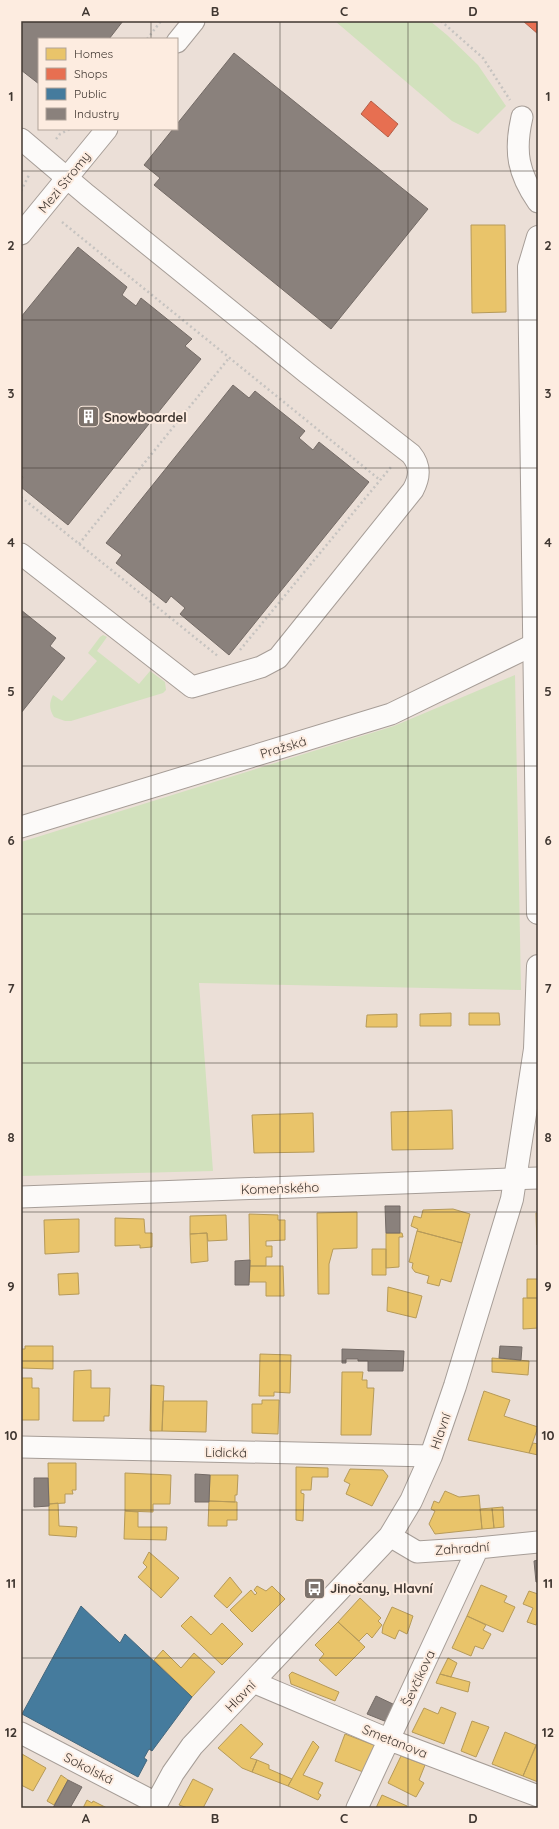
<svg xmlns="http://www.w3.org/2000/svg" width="559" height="1829" font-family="Quicksand,sans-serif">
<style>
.green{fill:#d2e1bd}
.homes{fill:#e9c46a;stroke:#b69a59}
.shops{fill:#e76f51;stroke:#b55e47}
.public{fill:#457b9d;stroke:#44677d}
.industry{fill:#8a817c;stroke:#746b66}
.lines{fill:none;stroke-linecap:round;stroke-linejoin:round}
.street-casing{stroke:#a69d97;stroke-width:23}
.secondary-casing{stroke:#a69d97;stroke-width:24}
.path{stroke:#c6c3c0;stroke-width:2.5;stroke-dasharray:2 3;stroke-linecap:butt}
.street{stroke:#fcfaf9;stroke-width:21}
.secondary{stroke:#fcfaf9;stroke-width:22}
.grid{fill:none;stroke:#403731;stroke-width:1;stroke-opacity:0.55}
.labels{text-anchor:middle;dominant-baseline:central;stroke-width:4;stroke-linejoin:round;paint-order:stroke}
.street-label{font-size:13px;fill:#403731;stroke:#fdece0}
.poi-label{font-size:13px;font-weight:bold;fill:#403731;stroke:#fdece0;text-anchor:start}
.neatline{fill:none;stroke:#403731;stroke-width:1.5}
.grid-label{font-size:13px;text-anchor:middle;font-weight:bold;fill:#403731}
</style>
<rect width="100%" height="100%" fill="#ebdfd7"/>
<path class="green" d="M 335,21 L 430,21 L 447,35 L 478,65 L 506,106 L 478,134 L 452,121 Z
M 103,635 L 107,637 L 97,651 L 139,684 L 150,671 L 165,682 L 166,690 L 163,693 L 71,721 L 65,721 L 54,717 C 49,709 49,703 53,695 L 62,701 L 97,661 L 88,653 L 100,637 Z
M 515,675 L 521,990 L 199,983 L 213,1171 L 21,1176 L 21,842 L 394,726 Z"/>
<path class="homes" d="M 471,225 L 505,225 L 506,312 L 472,313 Z
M 451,1013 L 451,1026 L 420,1026 L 420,1014 Z
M 469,1013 L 499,1013 L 500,1025 L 469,1025 Z
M 397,1014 L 397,1027 L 366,1027 L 367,1015 Z
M 452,1110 L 453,1149 L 392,1150 L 391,1112 Z
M 313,1113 L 314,1152 L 254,1153 L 252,1115 Z
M 453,1209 L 470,1214 L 462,1243 L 417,1231 L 418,1229 L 411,1226 L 414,1216 L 421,1218 L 423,1210 Z
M 357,1212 L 357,1248 L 333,1249 L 329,1264 L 329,1294 L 318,1294 L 317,1213 Z
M 536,1213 L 538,1213 L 538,1245 L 537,1245 Z
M 249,1214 L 278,1215 L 278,1220 L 285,1220 L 285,1240 L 266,1241 L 266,1246 L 272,1246 L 272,1257 L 266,1257 L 266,1266 L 250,1266 Z
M 226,1215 L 227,1240 L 208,1241 L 207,1233 L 190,1234 L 190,1216 Z
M 115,1218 L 144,1219 L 145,1233 L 152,1233 L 152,1247 L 140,1248 L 140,1245 L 115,1246 Z
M 79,1219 L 79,1252 L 45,1254 L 44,1220 Z
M 417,1231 L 462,1243 L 451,1282 L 441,1279 L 439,1286 L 427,1283 L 429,1276 L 415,1272 L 412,1268 L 413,1263 L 409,1262 Z
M 207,1233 L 208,1261 L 191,1263 L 190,1234 Z
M 386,1233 L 402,1233 L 403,1237 L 399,1237 L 399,1267 L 386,1268 Z
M 372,1249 L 386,1249 L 386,1275 L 372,1275 Z
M 250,1266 L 283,1266 L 284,1296 L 266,1296 L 266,1282 L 249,1282 Z
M 78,1273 L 79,1294 L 59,1295 L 58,1274 Z
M 527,1279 L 538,1279 L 538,1298 L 527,1298 Z
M 388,1287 L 422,1296 L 416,1318 L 387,1311 Z
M 523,1298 L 538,1298 L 538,1328 L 523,1329 Z
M 25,1346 L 53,1346 L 53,1369 L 21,1368 L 21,1349 L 25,1349 Z
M 260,1354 L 291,1355 L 290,1393 L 274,1392 L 274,1396 L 259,1396 Z
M 492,1358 L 529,1361 L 528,1375 L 492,1372 Z
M 91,1370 L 91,1388 L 110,1388 L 109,1416 L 104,1416 L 104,1421 L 73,1421 L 74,1371 Z
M 342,1372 L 363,1372 L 362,1380 L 367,1380 L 367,1388 L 374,1388 L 371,1435 L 341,1435 Z
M 21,1378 L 32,1378 L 32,1388 L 39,1388 L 39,1420 L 21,1420 Z
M 151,1385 L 164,1386 L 162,1431 L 150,1431 Z
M 484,1391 L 510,1400 L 504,1416 L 538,1427 L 529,1453 L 468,1440 Z
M 262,1400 L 279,1400 L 278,1434 L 252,1433 L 252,1404 L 262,1404 Z
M 163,1401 L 207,1401 L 206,1432 L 162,1431 Z
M 533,1443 L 538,1444 L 538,1455 L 529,1453 Z
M 48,1463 L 76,1463 L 76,1490 L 72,1490 L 73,1494 L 65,1494 L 65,1503 L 49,1504 Z
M 296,1467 L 328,1468 L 328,1477 L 312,1477 L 311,1490 L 301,1490 L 301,1493 L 304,1494 L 303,1521 L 296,1520 Z
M 350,1469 L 383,1470 L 388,1476 L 372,1506 L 346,1494 L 350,1484 L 344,1481 Z
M 125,1473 L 171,1475 L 170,1504 L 153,1504 L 153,1512 L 125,1511 Z
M 210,1475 L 238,1475 L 237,1495 L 235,1495 L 235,1502 L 209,1501 Z
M 445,1491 L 459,1497 L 479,1495 L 482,1529 L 435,1534 L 429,1524 L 435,1511 L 431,1509 L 434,1501 L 439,1503 Z
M 209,1501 L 237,1502 L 237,1520 L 227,1520 L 227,1526 L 208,1526 Z
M 58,1503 L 59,1526 L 77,1527 L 76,1537 L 49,1535 L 49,1504 Z
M 503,1507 L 504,1527 L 494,1528 L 492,1508 Z
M 492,1508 L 494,1528 L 482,1529 L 480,1509 Z
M 125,1511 L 138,1512 L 138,1527 L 167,1527 L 166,1540 L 124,1539 Z
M 149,1552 L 179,1578 L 161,1598 L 138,1577 L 147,1567 L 143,1563 Z
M 230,1577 L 242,1592 L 227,1608 L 214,1596 Z
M 481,1585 L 507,1596 L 504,1602 L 515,1607 L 503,1632 L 467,1616 Z
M 257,1586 L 266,1591 L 272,1586 L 285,1599 L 252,1632 L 230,1610 L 251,1590 L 255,1595 L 257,1593 L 254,1590 Z
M 529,1591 L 538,1594 L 538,1620 L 536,1625 L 527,1622 L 533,1608 L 523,1604 Z
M 360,1598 L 381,1618 L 378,1621 L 382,1625 L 372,1638 L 367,1633 L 359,1641 L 338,1622 Z
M 392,1607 L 413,1616 L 407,1634 L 399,1630 L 395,1639 L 382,1633 L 383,1626 Z
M 191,1616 L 211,1635 L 222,1623 L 243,1644 L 222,1665 L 181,1626 Z
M 467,1616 L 486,1625 L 483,1630 L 491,1634 L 483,1649 L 475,1646 L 471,1656 L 452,1648 Z
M 338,1622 L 365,1647 L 336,1676 L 319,1660 L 324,1654 L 315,1645 Z
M 163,1650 L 181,1668 L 194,1653 L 215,1672 L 192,1697 L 154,1660 Z
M 448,1658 L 457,1663 L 451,1677 L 440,1674 Z
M 292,1672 L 339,1692 L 335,1701 L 291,1684 L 289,1675 Z
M 440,1674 L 470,1682 L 468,1692 L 436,1683 Z
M 441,1707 L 456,1713 L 444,1744 L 412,1732 L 424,1708 L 438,1714 Z
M 472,1721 L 489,1727 L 476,1757 L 461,1751 Z
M 241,1724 L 263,1744 L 250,1758 L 257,1760 L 252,1772 L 242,1768 L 218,1748 Z
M 505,1732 L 536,1745 L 523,1776 L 492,1764 Z
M 345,1734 L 376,1746 L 363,1772 L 335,1761 Z
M 313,1741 L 319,1747 L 303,1775 L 323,1783 L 318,1793 L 321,1795 L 318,1800 L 288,1786 Z
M 537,1744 L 538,1744 L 538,1782 L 523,1776 Z
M 22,1754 L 46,1768 L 33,1791 L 21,1785 Z
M 401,1756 L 425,1765 L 419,1780 L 424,1783 L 416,1797 L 388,1783 Z
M 257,1760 L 269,1765 L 269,1769 L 292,1779 L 288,1786 L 252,1772 Z
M 61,1775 L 68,1780 L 54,1805 L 47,1801 Z
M 193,1779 L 213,1789 L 203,1808 L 188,1808 L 179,1805 Z
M 382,1795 L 407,1806 L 406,1808 L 376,1808 Z
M 87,1800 L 92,1803 L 93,1801 L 107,1808 L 83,1808 Z"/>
<path class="shops" d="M 523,21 L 538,21 L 538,34 Z
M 371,101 L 398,124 L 388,137 L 361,114 Z"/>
<path class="public" d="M 81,1606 L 120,1643 L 125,1634 L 192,1697 L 152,1751 L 149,1749 L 144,1758 L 147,1760 L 138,1777 L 22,1714 Z"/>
<path class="industry" d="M 21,21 L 123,21 L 109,39 L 39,39 L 39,84 L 21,70 Z
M 234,53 L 428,209 L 331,329 L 154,185 L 160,178 L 144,165 L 173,129 L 177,129 L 177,124 Z
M 78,247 L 127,287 L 122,295 L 136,306 L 141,298 L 192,339 L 185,346 L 201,359 L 68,525 L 21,487 L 21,480 L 23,477 L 21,475 L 21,317 Z
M 233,385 L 249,398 L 255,391 L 305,431 L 299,438 L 313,450 L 319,442 L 369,482 L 229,655 L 180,614 L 185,608 L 171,596 L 166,603 L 116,563 L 122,555 L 106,543 Z
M 21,610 L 56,638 L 50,646 L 65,658 L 21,713 Z
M 385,1206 L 400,1206 L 400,1233 L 386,1233 Z
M 250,1260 L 249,1285 L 235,1285 L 235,1261 Z
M 500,1346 L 522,1347 L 521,1360 L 499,1358 Z
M 342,1349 L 404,1351 L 403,1371 L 368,1371 L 368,1361 L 358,1361 L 358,1359 L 346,1359 L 346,1363 L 342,1363 Z
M 195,1474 L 210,1475 L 209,1502 L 195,1502 Z
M 34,1478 L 48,1478 L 49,1506 L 34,1507 Z
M 538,1560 L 538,1582 L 536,1582 L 534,1561 Z
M 376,1696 L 395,1705 L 387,1722 L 367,1714 Z
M 68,1780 L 82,1787 L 70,1808 L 53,1808 Z"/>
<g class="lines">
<defs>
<path id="street" d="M 177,42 L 194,21
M 522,117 C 514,152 518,173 538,202
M 21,139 L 87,195 L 307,373 L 411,454 C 421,466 420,477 413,490 L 278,658 L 261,667 L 192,687 L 21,554
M 21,234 L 107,129
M 21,827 L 391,714 L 535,644
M 21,1197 L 538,1178
M 21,1447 L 431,1456
M 390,1536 L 417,1552 L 478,1548 L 538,1542
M 253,1682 L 390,1740 L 538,1796
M 21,1733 L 156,1803
M 357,1808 L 478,1548"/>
<path id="secondary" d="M 538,237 L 529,267 L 538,913
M 154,1808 L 173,1773 L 192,1746 L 390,1536 L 411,1501 L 431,1456 L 455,1386 L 512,1199 L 535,1049 L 538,966"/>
</defs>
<use href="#street" class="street-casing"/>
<use href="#secondary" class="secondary-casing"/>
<path class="path" d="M 441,21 L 483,58 L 510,100
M 147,39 L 161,21
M 56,139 L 60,134 L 70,129
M 21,191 L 29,175
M 62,222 L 380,480
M 21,497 L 219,657
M 79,544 L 229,358
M 240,650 L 391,467"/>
<use href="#street" class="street"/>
<use href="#secondary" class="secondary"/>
</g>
<path class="grid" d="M 151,21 L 151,39M 280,21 L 280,1808M 408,21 L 408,1808M 151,129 L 151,1808M 21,171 L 538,171M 21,320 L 538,320M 21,468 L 538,468M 21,617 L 538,617M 21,766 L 538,766M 21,914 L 538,914M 21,1063 L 538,1063M 21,1212 L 538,1212M 21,1361 L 538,1361M 21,1510 L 538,1510M 21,1658 L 538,1658"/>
<defs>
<symbol id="building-square" viewBox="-11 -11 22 22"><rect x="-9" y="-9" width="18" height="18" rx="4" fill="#7c726b" stroke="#fdece0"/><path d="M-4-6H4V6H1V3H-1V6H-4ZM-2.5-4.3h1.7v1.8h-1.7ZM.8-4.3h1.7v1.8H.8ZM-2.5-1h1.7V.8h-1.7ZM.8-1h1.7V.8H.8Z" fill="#fff"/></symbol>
<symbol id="bus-square" viewBox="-11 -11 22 22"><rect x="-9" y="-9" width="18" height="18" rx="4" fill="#7c726b" stroke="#fdece0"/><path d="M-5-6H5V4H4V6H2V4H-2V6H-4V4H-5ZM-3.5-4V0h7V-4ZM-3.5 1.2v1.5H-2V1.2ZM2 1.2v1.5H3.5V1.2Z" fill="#fff"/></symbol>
</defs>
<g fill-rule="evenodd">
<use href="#building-square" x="76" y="404" width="25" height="25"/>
<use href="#bus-square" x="302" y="1576" width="25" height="25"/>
</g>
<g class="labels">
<g class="street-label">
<text transform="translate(64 182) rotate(-51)">Mezi Stromy</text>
<text transform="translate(283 747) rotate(-17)">Pražská</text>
<text transform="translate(280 1188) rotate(-2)">Komenského</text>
<text transform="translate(440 1431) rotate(-71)">Hlavní</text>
<text transform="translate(226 1452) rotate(1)">Lidická</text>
<text transform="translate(462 1548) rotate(-4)">Zahradní</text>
<text transform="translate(418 1678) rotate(-65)">Ševčíkova</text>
<text transform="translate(240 1696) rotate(-46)">Hlavní</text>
<text transform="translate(395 1741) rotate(22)">Smetanova</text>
<text transform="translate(89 1768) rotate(27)">Sokolská</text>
</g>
<g class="poi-label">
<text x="104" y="417">Snowboardel</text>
<text x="330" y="1588">Jinočany, Hlavní</text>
</g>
</g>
<rect width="559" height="1829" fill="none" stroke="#fdece0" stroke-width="44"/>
<rect x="38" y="38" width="140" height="92" fill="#fdece0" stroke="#b1a49a"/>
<rect x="46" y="48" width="20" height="12" fill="#e9c46a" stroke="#b1a49a"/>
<text x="74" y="58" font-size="12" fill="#403731">Homes</text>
<rect x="46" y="68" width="20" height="12" fill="#e76f51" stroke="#b1a49a"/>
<text x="74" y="78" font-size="12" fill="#403731">Shops</text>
<rect x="46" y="88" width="20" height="12" fill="#457b9d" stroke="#b1a49a"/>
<text x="74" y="98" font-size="12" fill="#403731">Public</text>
<rect x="46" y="108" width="20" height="12" fill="#8a817c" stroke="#b1a49a"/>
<text x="74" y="118" font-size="12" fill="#403731">Industry</text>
<rect x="22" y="22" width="515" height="1785" class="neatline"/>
<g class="grid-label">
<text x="86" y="16">A</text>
<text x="215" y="16">B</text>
<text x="344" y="16">C</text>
<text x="473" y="16">D</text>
<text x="11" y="101">1</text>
<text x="548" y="101">1</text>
<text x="11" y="250">2</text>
<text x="548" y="250">2</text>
<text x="11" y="398">3</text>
<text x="548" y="398">3</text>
<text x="11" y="547">4</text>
<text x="548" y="547">4</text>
<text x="11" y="696">5</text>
<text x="548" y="696">5</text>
<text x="11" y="845">6</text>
<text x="548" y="845">6</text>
<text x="11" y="993">7</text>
<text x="548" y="993">7</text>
<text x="11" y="1142">8</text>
<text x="548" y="1142">8</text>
<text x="11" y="1291">9</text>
<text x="548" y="1291">9</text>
<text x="11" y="1440">10</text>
<text x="548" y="1440">10</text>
<text x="11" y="1588">11</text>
<text x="548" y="1588">11</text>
<text x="11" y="1737">12</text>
<text x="548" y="1737">12</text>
<text x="86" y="1823">A</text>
<text x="215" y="1823">B</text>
<text x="344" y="1823">C</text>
<text x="473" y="1823">D</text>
</g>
</svg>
